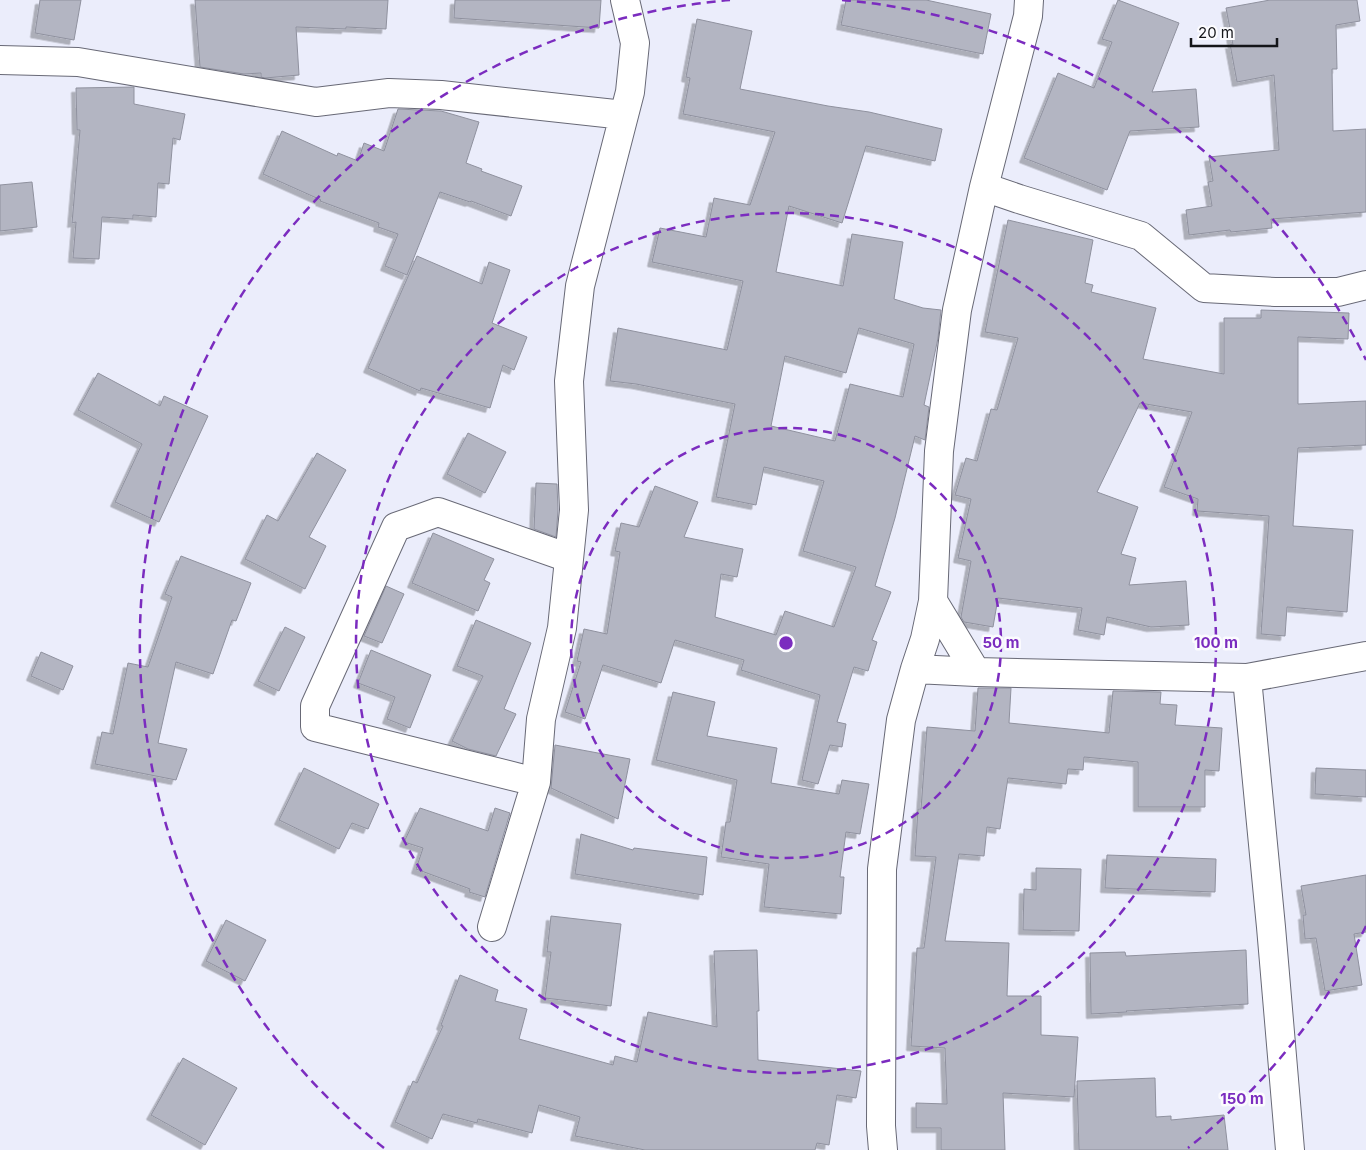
<svg xmlns="http://www.w3.org/2000/svg" width="1366" height="1150" font-family="Inter,sans-serif">
<style>
.building{fill:#b3b5c2;stroke:#8f919e;fill-rule:evenodd;filter:url(#shadow)}
.lines{fill:none;stroke-linecap:round;stroke-linejoin:round}
.street-casing{stroke:#686976;stroke-width:30}
.street{stroke:#fff;stroke-width:28}
.ring{fill:none;stroke:#7b2cbf;stroke-width:2.5;stroke-dasharray:9 6}
.centre{fill:#7b2cbf;stroke:#fbfbfe;stroke-width:2.5}
.ring-label{font-size:15px;text-anchor:middle;font-weight:bold;fill:#7b2cbf;stroke:#fbfbfe;stroke-width:5;stroke-linejoin:round;paint-order:stroke}
</style>
<defs>
<filter id="shadow"><feDropShadow dx="-4.5" dy="4.5" stdDeviation="0" flood-color="#0004"/></filter>
</defs>
<rect width="100%" height="100%" fill="#ebedfb"/>
<path class="building" d="M 40,0 L 81,0 L 74,40 L 35,33 Z
M 195,0 L 388,0 L 386,29 L 346,27 L 346,29 L 296,27 L 299,75 L 265,78 L 261,77 L 261,73 L 244,74 L 200,67 Z
M 455,0 L 601,0 L 599,28 L 454,18 Z
M 846,0 L 926,0 L 991,14 L 983,54 L 841,25 Z
M 1118,0 L 1179,23 L 1152,92 L 1196,89 L 1199,127 L 1130,131 L 1107,190 L 1024,158 L 1058,73 L 1094,88 L 1112,42 L 1102,39 Z
M 1270,0 L 1357,0 L 1360,21 L 1336,25 L 1337,69 L 1332,69 L 1333,131 L 1366,129 L 1366,212 L 1271,219 L 1272,228 L 1231,232 L 1230,230 L 1189,235 L 1186,210 L 1212,206 L 1208,182 L 1213,181 L 1209,157 L 1279,150 L 1274,75 L 1237,82 L 1230,44 L 1233,45 L 1226,8 Z
M 697,19 L 752,31 L 740,89 L 828,106 L 869,112 L 942,129 L 935,161 L 866,146 L 842,223 L 789,206 L 776,272 L 843,286 L 852,234 L 903,242 L 894,299 L 923,308 L 941,310 L 938,338 L 924,405 L 929,407 L 925,440 L 915,436 L 895,518 L 875,586 L 891,592 L 872,640 L 877,642 L 868,671 L 854,667 L 837,722 L 846,724 L 842,747 L 830,745 L 818,784 L 802,780 L 820,695 L 741,670 L 744,660 L 675,640 L 661,683 L 603,665 L 585,719 L 565,712 L 581,662 L 577,661 L 584,629 L 607,634 L 620,552 L 615,551 L 621,523 L 639,527 L 655,486 L 698,502 L 684,537 L 743,549 L 737,577 L 721,574 L 715,617 L 776,635 L 785,611 L 834,627 L 856,567 L 803,551 L 824,481 L 764,467 L 756,505 L 716,497 L 735,404 L 636,384 L 610,381 L 618,328 L 727,350 L 743,281 L 652,262 L 660,228 L 706,237 L 714,198 L 750,205 L 775,132 L 683,114 L 690,78 L 686,77 ZM 859,328 L 914,344 L 903,397 L 850,384 L 835,441 L 771,426 L 785,356 L 846,373 Z
M 134,87 L 134,104 L 185,114 L 180,140 L 173,138 L 169,184 L 158,183 L 156,217 L 133,215 L 133,219 L 102,217 L 99,259 L 73,258 L 76,222 L 72,223 L 80,130 L 77,130 L 76,88 Z
M 398,109 L 441,111 L 479,122 L 466,163 L 482,169 L 481,171 L 522,186 L 511,216 L 471,201 L 470,202 L 440,192 L 407,275 L 385,266 L 398,234 L 378,227 L 379,223 L 320,201 L 321,200 L 263,174 L 282,131 L 337,156 L 338,153 L 358,161 L 364,143 L 384,151 Z
M 32,182 L 37,227 L 0,231 L 0,185 Z
M 1008,220 L 1093,240 L 1085,283 L 1093,285 L 1091,292 L 1156,308 L 1143,359 L 1224,374 L 1224,318 L 1261,318 L 1261,310 L 1349,313 L 1348,339 L 1298,337 L 1298,404 L 1366,401 L 1366,445 L 1298,448 L 1293,526 L 1353,530 L 1347,612 L 1287,607 L 1285,636 L 1261,634 L 1269,516 L 1197,511 L 1198,499 L 1164,487 L 1192,412 L 1140,403 L 1097,492 L 1138,507 L 1121,554 L 1136,558 L 1129,585 L 1186,581 L 1189,625 L 1151,627 L 1107,617 L 1104,635 L 1078,630 L 1082,608 L 998,598 L 993,627 L 964,622 L 961,617 L 971,561 L 958,558 L 971,499 L 955,495 L 966,458 L 977,461 L 991,409 L 997,410 L 1018,338 L 985,332 Z
M 417,256 L 482,284 L 489,262 L 510,270 L 492,323 L 527,337 L 514,370 L 503,365 L 490,408 L 421,388 L 420,391 L 368,368 Z
M 98,373 L 160,406 L 164,396 L 208,416 L 159,522 L 115,502 L 142,444 L 78,410 Z
M 468,433 L 506,452 L 485,493 L 447,474 Z
M 317,453 L 346,470 L 309,537 L 326,546 L 305,589 L 245,559 L 267,515 L 278,521 Z
M 536,483 L 557,484 L 558,510 L 556,537 L 534,529 Z
M 433,533 L 494,559 L 484,580 L 490,583 L 478,611 L 412,583 Z
M 181,556 L 251,583 L 236,621 L 232,620 L 213,674 L 176,662 L 158,743 L 187,749 L 176,780 L 95,764 L 102,732 L 113,734 L 128,663 L 148,667 L 172,597 L 165,594 Z
M 386,586 L 404,594 L 382,643 L 364,636 Z
M 476,620 L 531,643 L 504,709 L 516,714 L 496,756 L 468,749 L 452,741 L 483,676 L 457,666 Z
M 285,627 L 305,637 L 279,691 L 258,681 Z
M 371,650 L 431,675 L 410,728 L 387,719 L 395,697 L 358,683 Z
M 41,652 L 73,666 L 63,690 L 31,676 Z
M 978,688 L 1011,688 L 1009,723 L 1109,733 L 1113,691 L 1161,692 L 1160,704 L 1177,705 L 1175,725 L 1222,728 L 1219,771 L 1205,770 L 1205,807 L 1138,807 L 1138,762 L 1084,757 L 1083,770 L 1068,769 L 1066,784 L 1008,778 L 1000,829 L 987,827 L 984,856 L 959,854 L 945,941 L 1009,943 L 1007,996 L 1041,996 L 1041,1035 L 1078,1037 L 1074,1097 L 1003,1093 L 1005,1150 L 941,1150 L 941,1128 L 916,1128 L 916,1103 L 947,1104 L 945,1048 L 911,1046 L 917,948 L 924,948 L 936,857 L 915,856 L 918,809 L 921,809 L 927,727 L 975,731 Z
M 673,692 L 715,702 L 707,736 L 777,748 L 771,783 L 839,794 L 842,780 L 869,784 L 860,834 L 846,832 L 840,877 L 844,877 L 841,914 L 764,907 L 769,864 L 721,857 L 726,822 L 730,822 L 737,780 L 656,760 Z
M 555,745 L 630,759 L 618,819 L 551,788 Z
M 304,768 L 379,804 L 368,829 L 352,823 L 339,849 L 279,820 Z
M 1316,768 L 1366,770 L 1366,797 L 1315,794 Z
M 420,808 L 488,831 L 495,808 L 510,813 L 485,897 L 469,892 L 470,889 L 416,869 L 423,848 L 404,842 Z
M 581,834 L 633,850 L 634,848 L 707,857 L 703,895 L 575,874 Z
M 1107,855 L 1216,859 L 1215,892 L 1105,888 Z
M 1036,868 L 1081,869 L 1079,931 L 1023,930 L 1024,889 L 1036,890 Z
M 1366,875 L 1366,932 L 1354,934 L 1362,985 L 1325,991 L 1316,938 L 1305,939 L 1303,915 L 1306,915 L 1301,886 Z
M 551,916 L 621,924 L 611,1006 L 545,998 L 551,952 L 547,952 Z
M 226,920 L 266,940 L 245,981 L 206,961 Z
M 757,950 L 759,1011 L 757,1011 L 758,1060 L 861,1071 L 856,1098 L 837,1095 L 829,1145 L 817,1143 L 815,1150 L 645,1150 L 575,1136 L 580,1117 L 539,1105 L 532,1133 L 478,1119 L 477,1123 L 443,1114 L 432,1139 L 395,1122 L 413,1081 L 417,1083 L 443,1026 L 441,1025 L 460,975 L 498,990 L 495,1001 L 527,1009 L 519,1039 L 613,1065 L 615,1056 L 637,1062 L 648,1012 L 717,1027 L 714,951 Z
M 1246,950 L 1248,1004 L 1126,1011 L 1127,1012 L 1091,1014 L 1090,953 L 1125,952 L 1126,956 Z
M 183,1058 L 237,1088 L 205,1145 L 151,1115 Z
M 1155,1078 L 1156,1117 L 1171,1116 L 1171,1120 L 1224,1115 L 1228,1150 L 1079,1150 L 1077,1081 Z"/>
<g class="lines">
<defs>
<path id="street" d="M 0,60 L 78,62 L 316,102 L 389,93 L 441,95 L 624,115
M 984,187 L 1019,199 L 1141,236 L 1204,288 L 1275,292 L 1338,292 L 1366,285
M 933,601 L 976,672
M 915,669 L 976,672 L 1247,678 L 1366,656
M 1247,678 L 1271,927 L 1290,1150
M 536,782 L 315,727 L 315,706 L 396,527 L 438,512 L 569,558
M 492,927 L 536,782 L 541,719 L 562,628 L 574,510 L 569,381 L 580,286 L 630,92 L 635,43 L 625,0
M 883,1150 L 881,1126 L 882,869 L 901,720 L 915,669 L 925,639 L 933,601 L 939,451 L 957,310 L 984,187 L 1028,16 L 1029,0"/>
</defs>
<use href="#street" class="street-casing"/>
<use href="#street" class="street"/>
</g>
<g class="ring">
<circle cx="786" cy="643" r="215"/>
<circle cx="786" cy="643" r="430"/>
<path d="M1366 926A645 645 0 0 1 1188 1148M384 1148A645 645 0 0 1 730 0M842 0A645 645 0 0 1 1366 360"/>
</g>
<circle cx="786" cy="643" r="8" class="centre"/>
<g class="ring-label">
<text x="1001" y="648">50 m</text>
<text x="1216" y="648">100 m</text>
<text x="1242" y="1104">150 m</text>
</g>
<path d="M1191 38v8h86v-8" fill="none" stroke="#141519" stroke-width="2.5"/>
<text x="1198" y="38" font-size="15" fill="#141519" stroke="#fbfbfe" stroke-width="4" paint-order="stroke">20 m</text>
</svg>
